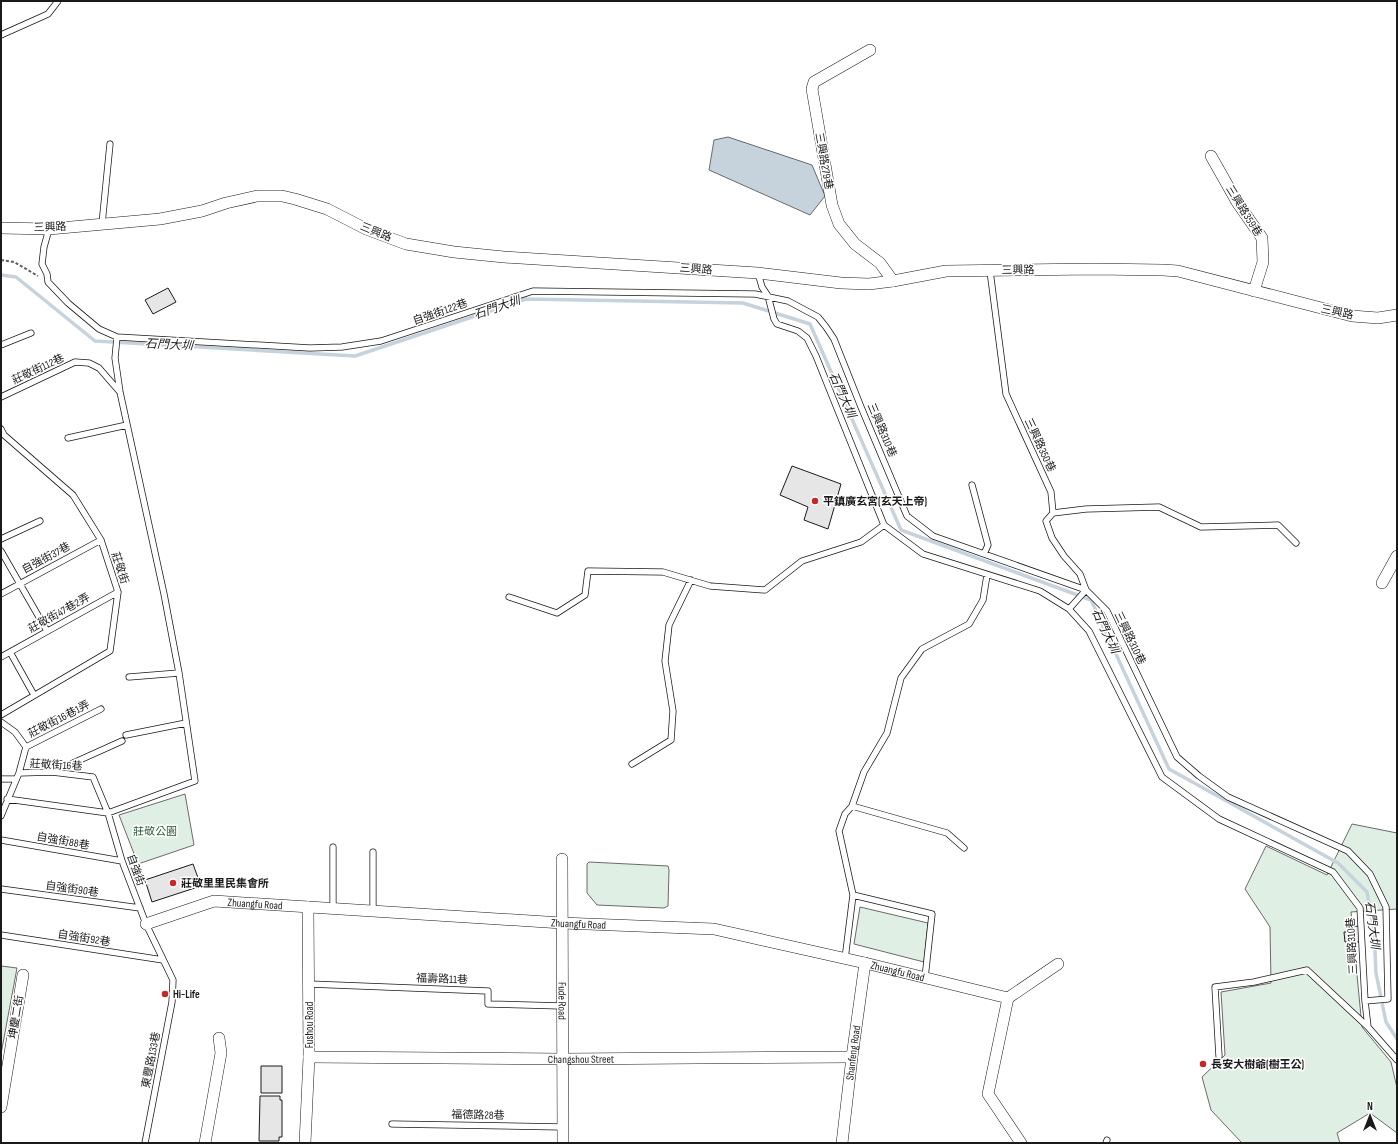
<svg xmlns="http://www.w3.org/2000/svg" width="1398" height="1144" font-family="'Sofia Sans Condensed','Noto Sans TC',sans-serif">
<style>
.green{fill:#e0efe3;stroke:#6a6a6a}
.water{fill:#c6d2dc;stroke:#6a6a6a}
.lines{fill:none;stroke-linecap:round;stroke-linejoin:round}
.stream{stroke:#c6d2dc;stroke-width:3.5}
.building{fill:#e6e6e6;stroke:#1a1a1a}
.lane-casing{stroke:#1a1a1a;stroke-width:7}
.street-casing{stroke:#1a1a1a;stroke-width:12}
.path{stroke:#5f5f5f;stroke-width:2;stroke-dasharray:3 2;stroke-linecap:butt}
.lane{stroke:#fff;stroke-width:5.5}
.street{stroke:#fff;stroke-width:11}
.poi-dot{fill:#c62828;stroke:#fff;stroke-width:1.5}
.labels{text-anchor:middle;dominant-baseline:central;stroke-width:3;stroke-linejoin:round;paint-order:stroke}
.street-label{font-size:11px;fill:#1a1a1a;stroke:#fff}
.poi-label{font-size:11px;font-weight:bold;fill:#1a1a1a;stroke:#fff;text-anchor:start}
.park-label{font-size:11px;fill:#2b5a34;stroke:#fff}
.water-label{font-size:12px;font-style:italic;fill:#1a1a1a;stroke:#fff}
</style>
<rect width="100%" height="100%" fill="#fff"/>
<path class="green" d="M 185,794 L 194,845 L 138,864 L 119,815 Z
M 1352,824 L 1397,833 L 1397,909 L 1351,912 L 1362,1027 L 1391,1062 L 1397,1088 L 1397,1133 L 1370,1113 L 1337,1133 L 1340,1143 L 1242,1143 L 1211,1110 L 1202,1077 L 1225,1055 L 1221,992 L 1271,983 L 1270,927 L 1245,889 L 1266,846 L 1327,875 Z
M 589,862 L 668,866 L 669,870 L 668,906 L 664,908 L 597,905 L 587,893 L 587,864 Z
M 860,907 L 928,923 L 924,962 L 854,944 Z
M 1,966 L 17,968 L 1,1054 Z"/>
<path class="water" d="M 728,137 L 812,165 L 825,196 L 810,215 L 709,170 L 714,140 Z"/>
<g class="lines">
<path class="stream" d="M 1,275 L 16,277 L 95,341 L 355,356 L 526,299 L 743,303 L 810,324 L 901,530 L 1091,600 L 1169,769 L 1338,863 L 1367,892 L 1374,930 L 1376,973 L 1386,1022 L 1397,1039"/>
</g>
<path class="building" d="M 168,288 L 176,302 L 153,314 L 145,300 Z
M 792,466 L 841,484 L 828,529 L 804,520 L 808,507 L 780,495 Z
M 193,864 L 201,886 L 152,902 L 145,880 Z
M 1359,926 L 1360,942 L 1345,942 L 1344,932 L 1350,932 L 1349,927 Z
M 261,1066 L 282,1066 L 282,1093 L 261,1093 Z
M 260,1096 L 280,1096 L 280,1100 L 282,1100 L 282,1137 L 279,1137 L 279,1141 L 259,1141 Z"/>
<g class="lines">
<defs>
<path id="lane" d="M 1,35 L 48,14 L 58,1
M 102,224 L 110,144
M 49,229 L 44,247 L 42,264 L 47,274 L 48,282 L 68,303 L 99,329 L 117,337 L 310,348 L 342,347 L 381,341 L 533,291 L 755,294 L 788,301 L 818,317 L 826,327 L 834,339 L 861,407 L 907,516 L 933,536 L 1086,590 L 1107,611 L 1177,757 L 1199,776 L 1228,797 L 1348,851 L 1370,874 L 1386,907 L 1388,999 L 1365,1001
M 990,271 L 1006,394 L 1051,492 L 1053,513 L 1046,521 L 1052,538 L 1064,556 L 1080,574 L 1086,590 L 1069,609
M 758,273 L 762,287 L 768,296 L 774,319 L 777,324 L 798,331 L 807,338 L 816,356 L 884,525 L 923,554 L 1040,591 L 1069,609 L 1089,631 L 1162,777 L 1219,819 L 1333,872 L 1360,908 L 1365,1001 L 1368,1027 L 1397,1060
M 1,345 L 31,333
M 1,397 L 75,362 L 89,363 L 99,368 L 119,391
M 1,429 L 4,435 L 73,495 L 101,540 L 118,592 L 110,651 L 1,715
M 68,438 L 127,425
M 972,485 L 988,545 L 984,554
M 1053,513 L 1086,509 L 1159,507 L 1201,527 L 1278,525 L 1296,543
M 1,539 L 40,521
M 1,551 L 47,631
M 1,594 L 101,540
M 509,597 L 557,613 L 585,595 L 588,571 L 663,572 L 710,586 L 765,590 L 802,561 L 861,542 L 884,525
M 10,652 L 34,695
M 1,657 L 118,592
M 129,677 L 179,673
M 1,722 L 15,732 L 26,747 L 19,773 L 1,816
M 126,735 L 186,723
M 26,747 L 101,709
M 632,764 L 671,740 L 673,711 L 665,661 L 669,625 L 691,580
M 53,772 L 122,741
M 19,773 L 52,772 L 93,777 L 108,813 L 122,861 L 146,924 L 173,980 L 172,1002 L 145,1143
M 1,779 L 16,779
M 7,799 L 108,813 L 195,781 L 179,673 L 164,594 L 120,392 L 115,358 L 117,337
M 852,806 L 947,833 L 964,848
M 1,840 L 122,861
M 333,847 L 333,908
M 373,852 L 373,910
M 1,889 L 140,908
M 853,895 L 932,914 L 925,978
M 1,935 L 163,960
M 845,959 L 853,895 L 839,831 L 845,814 L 852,806 L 864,772 L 887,733 L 901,678 L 922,649 L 969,624 L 983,600 L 987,575
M 309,984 L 488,991 L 488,1004 L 562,1006
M 1219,1056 L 1215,987 L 1254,982 L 1307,970 L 1368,1027
M 392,1124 L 563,1127
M 1106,1143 L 1107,1140"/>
<g id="street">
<path d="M 870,50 L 814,82 L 812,89 L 832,205 L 839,224 L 855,244 L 880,263 L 893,281"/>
<path d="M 1211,156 L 1237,202 L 1262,238 L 1263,262 L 1254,291"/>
<path d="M 1,228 L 49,229 L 160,219 L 202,211 L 226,203 L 257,196 L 282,196 L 295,199 L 327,209 L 366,229 L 406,244 L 454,252 L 504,257 L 758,273 L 841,283 L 869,284 L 893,281 L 946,271 L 1094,269 L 1163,270 L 1178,271 L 1352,316 L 1378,318 L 1397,315"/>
<path d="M 1382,583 L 1397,556"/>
<path id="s1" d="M 562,859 L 563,1143"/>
<path id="s2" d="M 146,924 L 214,901 L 562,923 L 714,929 L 865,963 L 1008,998"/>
<path d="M 1008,998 L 988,1094 L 1021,1143"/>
<path d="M 1008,998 L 1058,964"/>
<path id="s3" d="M 309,1057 L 562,1059 L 852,1057"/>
<path d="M 1,1107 L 23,975"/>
<path d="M 205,1143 L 221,1053 L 219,1038"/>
<path d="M 305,1143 L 309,1057 L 308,907"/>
<path id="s4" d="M 842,1143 L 852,1057 L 865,963"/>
</g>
</defs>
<use href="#lane" class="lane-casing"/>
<use href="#street" class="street-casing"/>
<path class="path" d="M 1,260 L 14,262 L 38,276"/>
<use href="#lane" class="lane"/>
<use href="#street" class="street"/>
</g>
<g class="poi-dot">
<circle cx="815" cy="501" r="4"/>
<circle cx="173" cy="883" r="4"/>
<circle cx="165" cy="994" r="4"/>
<circle cx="1203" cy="1064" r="4"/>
</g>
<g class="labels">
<g class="street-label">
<text transform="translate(824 161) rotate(80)">三興路279巷</text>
<text transform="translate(1244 211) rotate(58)">三興路359巷</text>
<text transform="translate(50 227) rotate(-2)">三興路</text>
<text transform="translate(376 232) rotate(22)">三興路</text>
<text transform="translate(696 269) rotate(4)">三興路</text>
<text transform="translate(1018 270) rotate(-1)">三興路</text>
<text transform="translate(440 312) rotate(-19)">自強街122巷</text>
<text transform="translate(1337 312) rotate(12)">三興路</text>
<text transform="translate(38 369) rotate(-25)">莊敬街112巷</text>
<text transform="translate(882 430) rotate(67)">三興路310巷</text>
<text transform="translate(1040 445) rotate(65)">三興路350巷</text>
<text transform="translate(46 558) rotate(-28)">自強街37巷</text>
<text transform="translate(120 568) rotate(72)">莊敬街</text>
<text transform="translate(59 613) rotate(-29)">莊敬街47巷2弄</text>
<text transform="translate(1130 638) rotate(64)">三興路310巷</text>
<text transform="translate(59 719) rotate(-27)">莊敬街16巷1弄</text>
<text transform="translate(56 765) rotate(3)">莊敬街16巷</text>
<text transform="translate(63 841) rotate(10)">自強街88巷</text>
<text transform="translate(136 870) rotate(70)">自強街</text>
<text transform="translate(72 889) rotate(8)">自強街90巷</text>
<text stroke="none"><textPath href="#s2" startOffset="113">Zhuangfu Road</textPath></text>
<text stroke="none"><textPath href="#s2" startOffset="437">Zhuangfu Road</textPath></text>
<text transform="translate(84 938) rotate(9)">自強街92巷</text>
<text transform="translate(1352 946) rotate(-93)">三興路310巷</text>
<text stroke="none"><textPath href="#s2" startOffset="761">Zhuangfu Road</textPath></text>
<text transform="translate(442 979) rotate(2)">福壽路11巷</text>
<text stroke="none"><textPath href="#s1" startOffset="142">Fude Road</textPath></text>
<text transform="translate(16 1017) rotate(-81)">坤慶二街</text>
<text transform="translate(309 1025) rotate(-90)">Fushou Road</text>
<text stroke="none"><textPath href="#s4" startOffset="91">Shanfeng Road</textPath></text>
<text stroke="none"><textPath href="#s3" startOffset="272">Changshou Street</textPath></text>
<text transform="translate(151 1060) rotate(-79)">東豐路133巷</text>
<text transform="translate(478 1115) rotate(1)">福德路28巷</text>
</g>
<g class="poi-label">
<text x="823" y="501">平鎮廣玄宮(玄天上帝)</text>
<text x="181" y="883">莊敬里里民集會所</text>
<text x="173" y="994">Hi-Life</text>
<text x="1211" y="1064">長安大樹爺(樹王公)</text>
</g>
<g class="park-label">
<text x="155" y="831">莊敬公園</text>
</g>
<g class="water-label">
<text transform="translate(497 308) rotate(-19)">石門大圳</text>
<text transform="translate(169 345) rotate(3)">石門大圳</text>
<text transform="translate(842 395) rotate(66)">石門大圳</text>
<text transform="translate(1105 631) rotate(65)">石門大圳</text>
<text transform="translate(1372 925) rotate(83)">石門大圳</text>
</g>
</g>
<rect width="1398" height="1144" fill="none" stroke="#1a1a1a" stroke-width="4"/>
<g transform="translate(1370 1116)" stroke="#ffffff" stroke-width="3" paint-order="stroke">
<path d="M0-3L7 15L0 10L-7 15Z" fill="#1a1a1a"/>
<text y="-6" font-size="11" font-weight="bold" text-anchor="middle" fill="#1a1a1a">N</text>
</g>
</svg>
